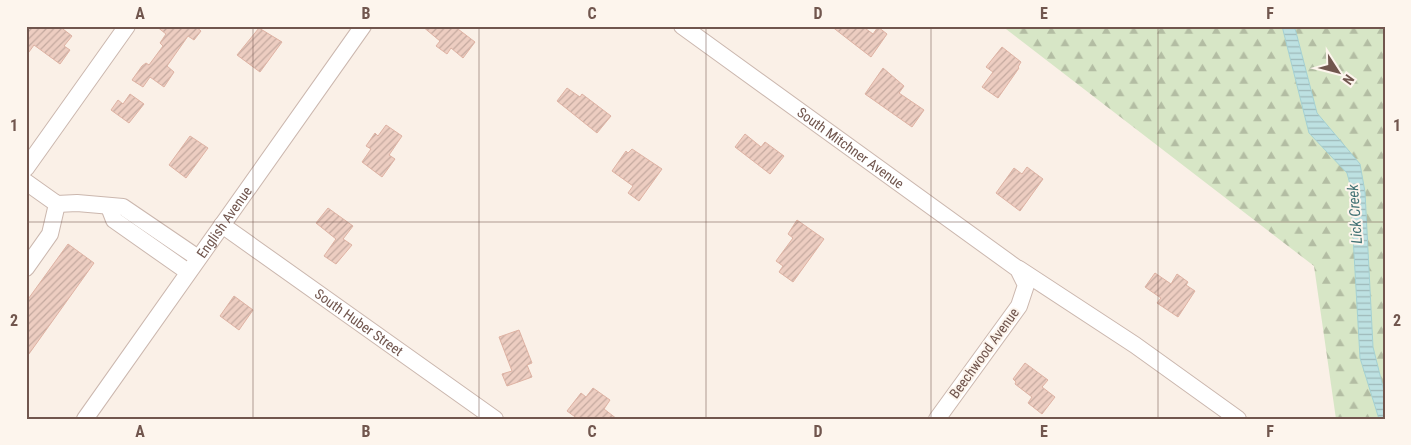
<svg xmlns="http://www.w3.org/2000/svg" width="1411" height="445" font-family="'Roboto Condensed',sans-serif">
<style>
.forest{fill:url(#forest-firs)}
.water{fill:url(#water-rules);stroke:#a4d1d3}
.building{fill:url(#building-hatch);stroke:#deb2a3}
.lines{fill:none;stroke-linecap:round;stroke-linejoin:round}
.minor-casing{stroke:#cbb7ae;stroke-width:18}
.minor{stroke:#fff;stroke-width:16}
.grid{fill:none;stroke:#71564e;stroke-width:1;stroke-opacity:0.55}
.labels{text-anchor:middle;dominant-baseline:central;stroke-width:4;stroke-linejoin:round;paint-order:stroke}
.street-label{font-size:14px;fill:#71564e;stroke:#fdf5ed}
.water-label{font-size:15px;font-style:italic;fill:#437375;stroke:#fdf5ed}
.neatline{fill:none;stroke:#71564e;stroke-width:2}
.grid-label{font-size:16px;text-anchor:middle;font-weight:bold;fill:#71564e}
</style>
<defs>
<pattern id="forest-firs" width="22" height="20" patternUnits="userSpaceOnUse" patternTransform="scale(1.25)"><rect width="22" height="20" fill="#d7e6c6"/><path d="M5 1l3.5 6h-7zM16 11l3.5 6h-7z" fill="#b3bda3"/></pattern>
<pattern id="water-rules" width="6" height="5" patternUnits="userSpaceOnUse" patternTransform="scale(1.25)"><rect width="6" height="5" fill="#bde1e2"/><path d="M0 2.5h6" fill="none" stroke="#9eb9b9"/></pattern>
<pattern id="building-hatch" width="6" height="6" patternUnits="userSpaceOnUse" patternTransform="scale(1.25)"><rect width="6" height="6" fill="#edcdc1"/><path d="M-1 1l2-2M0 6l6-6M5 7l2-2" fill="none" stroke="#c4a99f"/></pattern>
</defs>
<rect width="100%" height="100%" fill="#faf0e7"/>
<path class="forest" d="M 1002,26 L 1385,26 L 1385,419 L 1336,419 L 1314,266 Z"/>
<path class="water" d="M 1282,26 L 1294,26 L 1296,32 L 1317,113 L 1360,164 L 1365,192 L 1373,347 L 1385,395 L 1385,419 L 1379,419 L 1360,358 L 1350,184 L 1347,173 L 1309,133 Z"/>
<path class="building" d="M 26,26 L 59,26 L 72,36 L 64,46 L 70,50 L 60,64 L 34,45 L 26,56 Z
M 156,26 L 195,26 L 201,31 L 194,40 L 188,36 L 167,66 L 174,72 L 164,87 L 150,77 L 143,87 L 132,80 L 142,66 L 146,63 L 149,65 L 163,46 L 160,43 L 166,34 Z
M 422,26 L 454,26 L 475,42 L 463,58 L 451,48 L 447,54 L 436,46 L 440,41 Z
M 831,26 L 862,26 L 873,34 L 878,27 L 887,34 L 871,57 Z
M 259,28 L 282,42 L 260,72 L 237,55 Z
M 1002,47 L 1021,62 L 1018,67 L 1019,68 L 998,98 L 982,87 L 993,72 L 986,67 Z
M 883,68 L 904,86 L 899,93 L 924,110 L 912,127 L 865,94 Z
M 567,88 L 580,97 L 582,94 L 611,116 L 597,133 L 557,101 Z
M 130,94 L 144,104 L 129,123 L 111,110 L 118,100 L 123,104 Z
M 386,125 L 402,136 L 389,155 L 395,159 L 382,177 L 362,162 L 371,149 L 366,146 L 375,133 L 378,136 Z
M 745,134 L 761,147 L 765,142 L 784,156 L 770,174 L 735,147 Z
M 190,136 L 208,148 L 186,178 L 169,165 Z
M 632,149 L 662,169 L 639,201 L 628,193 L 633,186 L 612,171 L 626,151 L 628,153 Z
M 1027,167 L 1043,179 L 1020,211 L 996,193 L 1014,168 L 1022,174 Z
M 328,208 L 353,226 L 343,239 L 352,245 L 336,264 L 324,256 L 336,239 L 316,223 Z
M 797,220 L 824,239 L 793,282 L 779,272 L 783,266 L 776,261 L 793,238 L 788,234 Z
M 68,244 L 94,263 L 26,358 L 26,302 Z
M 1155,273 L 1171,284 L 1177,274 L 1188,282 L 1186,285 L 1195,291 L 1178,317 L 1157,303 L 1161,298 L 1145,287 Z
M 234,296 L 253,310 L 239,330 L 220,316 Z
M 519,330 L 532,363 L 527,365 L 532,377 L 507,386 L 502,374 L 512,371 L 499,337 Z
M 1025,363 L 1048,380 L 1042,387 L 1055,397 L 1042,414 L 1028,403 L 1032,397 L 1015,384 L 1016,382 L 1013,379 Z
M 593,388 L 610,400 L 604,409 L 617,419 L 578,419 L 567,411 L 581,393 L 586,397 Z"/>
<g class="lines">
<defs>
<g id="minor">
<path id="s1" d="M 682,26 L 1018,269 L 1026,285 L 1019,306 L 937,419"/>
<path d="M 26,168 L 127,26"/>
<path d="M 26,182 L 57,204 L 77,203 L 123,207 L 198,258"/>
<path d="M 109,207 L 114,220 L 188,272"/>
<path id="s2" d="M 222,225 L 495,419"/>
<path d="M 26,268 L 50,234 L 57,204"/>
<path d="M 1019,269 L 1135,345 L 1238,419"/>
<path id="s3" d="M 85,419 L 363,26"/>
</g>
</defs>
<use href="#minor" class="minor-casing"/>
<use href="#minor" class="minor"/>
</g>
<path class="grid" d="M 253,26 L 253,419M 479,26 L 479,419M 706,26 L 706,419M 931,26 L 931,419M 1158,26 L 1158,419M 26,222 L 1385,222"/>
<g class="labels">
<g class="street-label">
<text stroke="none"><textPath href="#s1" startOffset="208">South Mitchner Avenue</textPath></text>
<text stroke="none"><textPath href="#s3" startOffset="241">English Avenue</textPath></text>
<text stroke="none"><textPath href="#s2" startOffset="168">South Huber Street</textPath></text>
<text transform="translate(984 353) rotate(-54)">Beechwood Avenue</text>
</g>
<g class="water-label">
<text transform="translate(1355 214) rotate(-94)">Lick Creek</text>
</g>
</g>
<rect width="1411" height="445" fill="none" stroke="#fdf5ed" stroke-width="55"/>
<g transform="translate(1338 72) rotate(126)" stroke="#fdf5ed" stroke-width="4" paint-order="stroke">
<path d="M0-4L9 19L0 12L-9 19Z" fill="#71564e"/>
<text y="-8" font-size="14" font-weight="bold" text-anchor="middle" fill="#71564e">N</text>
</g>
<rect x="28" y="28" width="1356" height="390" class="neatline"/>
<g class="grid-label">
<text x="140" y="19">A</text>
<text x="366" y="19">B</text>
<text x="592" y="19">C</text>
<text x="818" y="19">D</text>
<text x="1044" y="19">E</text>
<text x="1270" y="19">F</text>
<text x="14" y="131">1</text>
<text x="1397" y="131">1</text>
<text x="14" y="326">2</text>
<text x="1397" y="326">2</text>
<text x="140" y="437">A</text>
<text x="366" y="437">B</text>
<text x="592" y="437">C</text>
<text x="818" y="437">D</text>
<text x="1044" y="437">E</text>
<text x="1270" y="437">F</text>
</g>
</svg>
